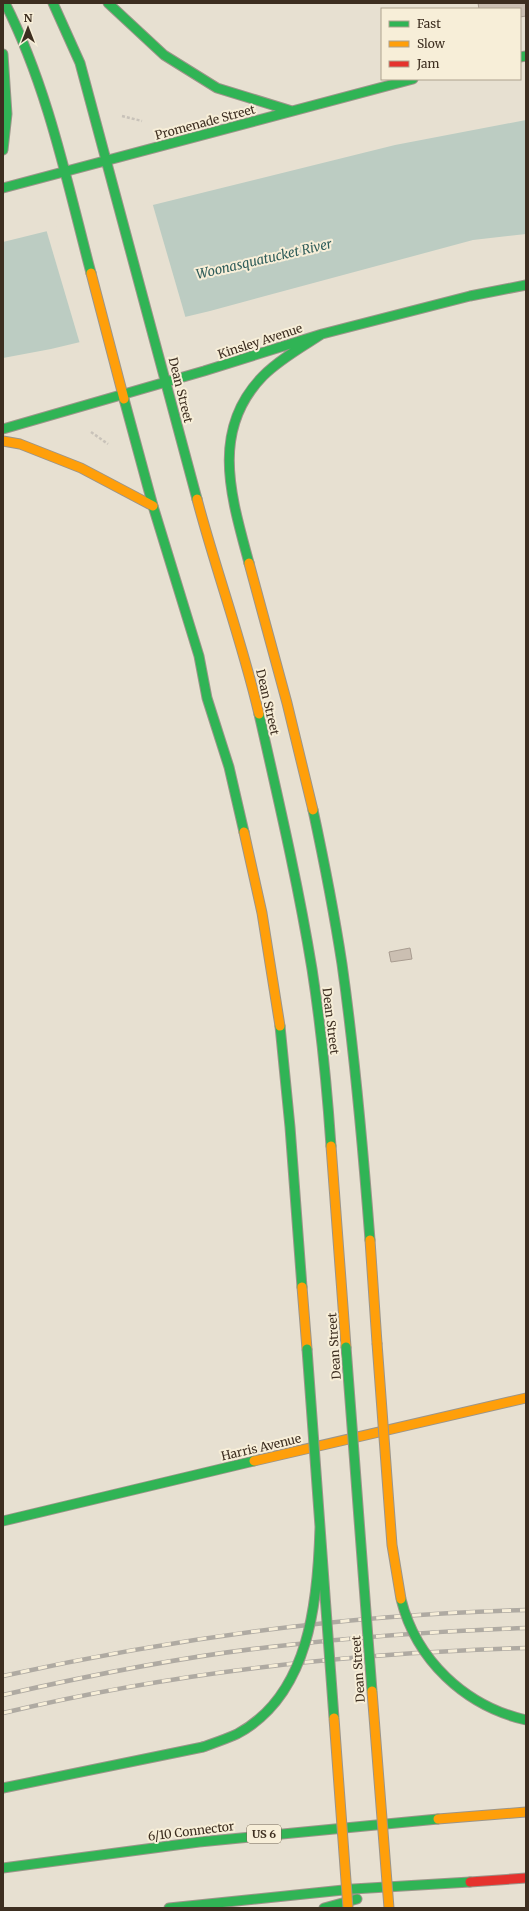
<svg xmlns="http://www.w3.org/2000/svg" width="529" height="1911" font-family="Merriweather,serif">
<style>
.water{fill:#bcccc2}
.pier{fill:#e7e0d1}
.building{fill:#cbbfb2;stroke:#a89c90}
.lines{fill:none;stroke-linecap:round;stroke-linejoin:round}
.fast-casing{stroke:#9c958a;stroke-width:11}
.slow-casing{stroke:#9c958a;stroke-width:11}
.jam-casing{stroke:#9c958a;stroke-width:11}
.path{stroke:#c8c2b9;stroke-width:2.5;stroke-dasharray:3 2;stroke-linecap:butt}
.fast{stroke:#30b455;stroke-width:9}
.slow{stroke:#ff9f0a;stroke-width:9}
.jam{stroke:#e5322d;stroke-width:9}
.rail-casing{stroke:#afaaa2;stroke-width:4.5}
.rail{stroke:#f7eed8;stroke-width:3;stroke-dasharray:9;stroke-linecap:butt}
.fast-bridge-casing{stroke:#9c958a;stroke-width:11;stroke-linecap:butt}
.slow-bridge-casing{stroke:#9c958a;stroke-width:11;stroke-linecap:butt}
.fast-bridge{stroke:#30b455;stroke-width:9}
.slow-bridge{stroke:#ff9f0a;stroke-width:9}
.labels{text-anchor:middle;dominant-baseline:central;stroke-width:4;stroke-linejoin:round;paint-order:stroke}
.shield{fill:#f7eed8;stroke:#756857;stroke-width:1}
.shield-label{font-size:11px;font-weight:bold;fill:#3d2e20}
.street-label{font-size:12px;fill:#3d2e20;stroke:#f7eed8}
.water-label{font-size:13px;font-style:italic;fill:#2f5d5a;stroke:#f7eed8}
</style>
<rect width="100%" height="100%" fill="#e7e0d1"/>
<path class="water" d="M 526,120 L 526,234 L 473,240 L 210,311 L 51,349 L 3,358 L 3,242 L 395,145 Z"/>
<path class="pier" d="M 152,202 L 186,319 L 80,344 L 46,229 Z"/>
<path class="building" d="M 478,3 L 526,3 L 526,16 L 520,17 L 520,9 L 479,9 Z
M 410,948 L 412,959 L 391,962 L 389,952 Z"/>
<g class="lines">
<defs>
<path id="fast" d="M 5,3 C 48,88 67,182 91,273
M 53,3 L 80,63 L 197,499
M 108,3 L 164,55 L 217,88 L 292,111
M 3,54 L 7,114 L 3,150
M 520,57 L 526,56
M 3,188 L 413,79
M 124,399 L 153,506 L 199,656 L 207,698 L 229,767 L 244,832
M 3,429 L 204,371 L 322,334 L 470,296 L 526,285
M 249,563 C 232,499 209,431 263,376 C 280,359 302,347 322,334
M 259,714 C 278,798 298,883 312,969 C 321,1027 327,1087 331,1146
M 313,810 C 324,861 334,912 342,964 C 355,1056 363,1148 370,1240
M 280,1026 L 290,1127 L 302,1287
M 3,1521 L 254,1461
M 3,1788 L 203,1747
M 3,1868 L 199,1842 L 438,1819
M 169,1908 L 353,1889 L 470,1882
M 324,1908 L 357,1899"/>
<path id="slow" d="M 91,273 L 124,399
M 3,441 L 20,444 L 81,468 L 153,506
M 197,499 C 216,571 242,641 259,714
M 249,563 L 287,703 L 313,810
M 244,832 L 262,913 L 280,1026
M 331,1146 L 346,1347
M 370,1240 L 377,1343
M 302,1287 L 307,1349
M 254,1461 L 526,1398
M 438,1819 L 526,1812"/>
<path id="jam" d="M 470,1882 L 526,1878"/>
</defs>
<use href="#fast" class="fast-casing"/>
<use href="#slow" class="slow-casing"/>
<use href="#jam" class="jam-casing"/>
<path class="path" d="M 122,116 L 142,121
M 91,432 L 108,444"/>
<use href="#fast" class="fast"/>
<use href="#slow" class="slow"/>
<use href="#jam" class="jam"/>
<defs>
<path id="rail" d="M 3,1676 C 175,1638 350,1614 526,1610
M 3,1695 C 91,1675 180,1657 270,1647 C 355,1637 440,1631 526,1628
M 3,1713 C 175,1672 350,1653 526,1648"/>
</defs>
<use href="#rail" class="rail-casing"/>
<use href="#rail" class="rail"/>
<defs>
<path id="fast-bridge" d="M 346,1347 L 372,1691
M 307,1349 L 334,1718
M 401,1599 C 416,1660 465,1706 526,1720
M 203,1747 C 214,1743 226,1739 237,1734 C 310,1695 318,1600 320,1527"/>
<path id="slow-bridge" d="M 377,1343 L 392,1545 L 401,1599
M 372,1691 L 389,1908
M 334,1718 L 348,1908"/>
</defs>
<use href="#fast-bridge" class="fast-bridge-casing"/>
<use href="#slow-bridge" class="slow-bridge-casing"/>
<use href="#fast-bridge" class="fast-bridge"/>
<use href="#slow-bridge" class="slow-bridge"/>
</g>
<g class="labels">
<rect class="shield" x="247" y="1825" width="34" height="18" rx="3"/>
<g class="shield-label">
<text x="264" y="1834">US 6</text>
</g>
<g class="street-label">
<text transform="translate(205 122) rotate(-15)">Promenade Street</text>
<text transform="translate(260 341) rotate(-18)">Kinsley Avenue</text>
<text transform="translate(181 390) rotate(76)">Dean Street</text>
<text transform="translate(268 702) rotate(77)">Dean Street</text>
<text transform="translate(331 1021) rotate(83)">Dean Street</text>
<text transform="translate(334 1346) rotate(-94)">Dean Street</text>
<text transform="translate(261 1447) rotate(-13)">Harris Avenue</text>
<text transform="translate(358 1669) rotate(-94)">Dean Street</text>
<text transform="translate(191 1831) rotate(-7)">6/10 Connector</text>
</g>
<g class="water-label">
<text transform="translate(264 259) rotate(-13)">Woonasquatucket River</text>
</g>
</g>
<rect width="529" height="1911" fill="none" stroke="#3d2e20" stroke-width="8"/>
<rect x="381" y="8" width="140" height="72" fill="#f7eed8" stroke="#ada18e"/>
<rect x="389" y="21" width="20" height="6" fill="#30b455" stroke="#ada18e"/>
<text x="417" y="28" font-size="12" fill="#3d2e20">Fast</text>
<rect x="389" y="41" width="20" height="6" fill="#ff9f0a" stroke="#ada18e"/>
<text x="417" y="48" font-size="12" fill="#3d2e20">Slow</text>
<rect x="389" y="61" width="20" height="6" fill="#e5322d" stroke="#ada18e"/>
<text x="417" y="68" font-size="12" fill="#3d2e20">Jam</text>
<g transform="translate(28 28)" stroke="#f7eed8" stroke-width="3" paint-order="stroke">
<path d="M0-3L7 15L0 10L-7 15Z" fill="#3d2e20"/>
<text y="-6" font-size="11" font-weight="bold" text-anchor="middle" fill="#3d2e20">N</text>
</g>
</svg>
